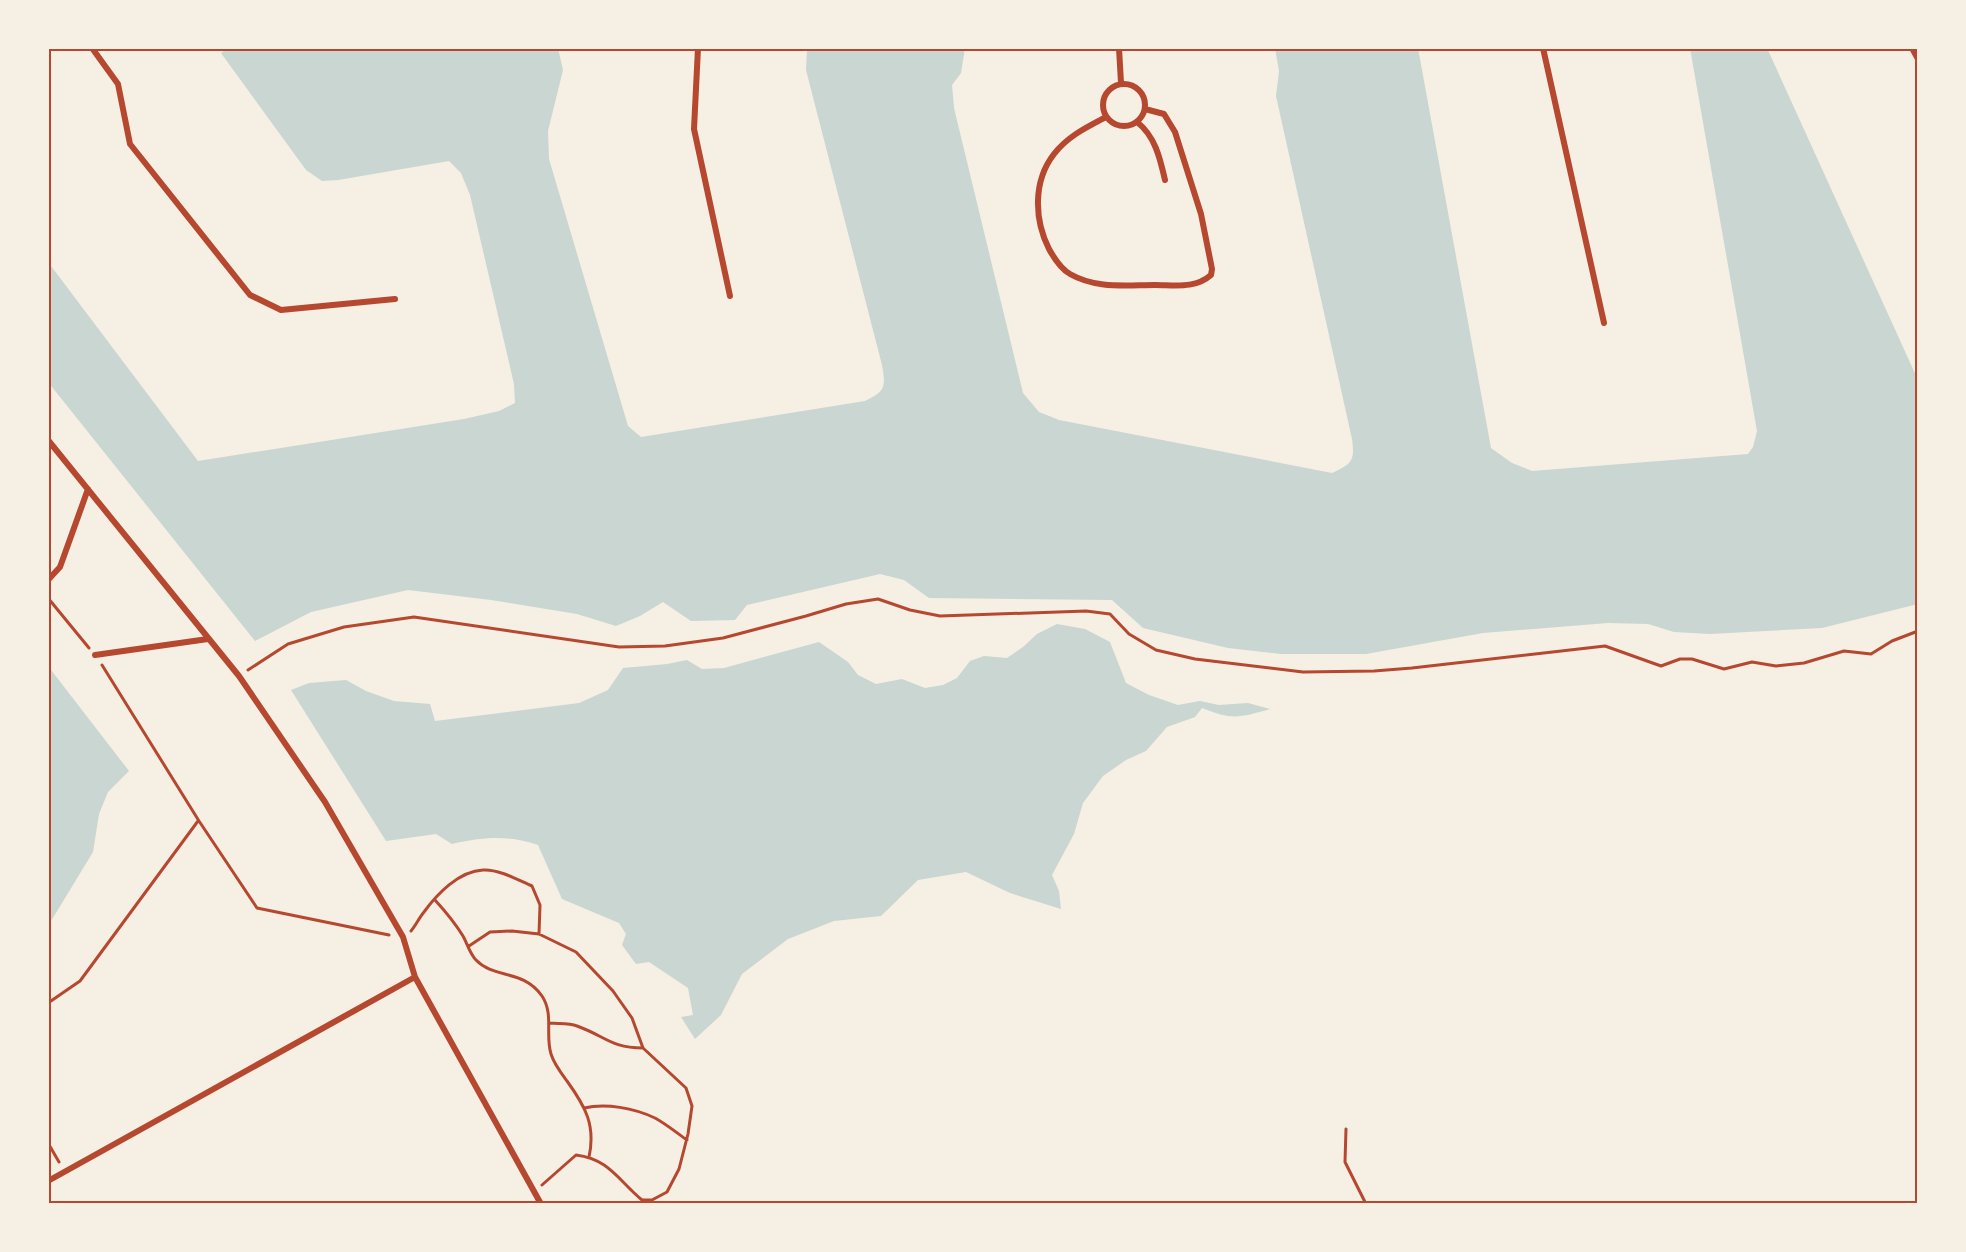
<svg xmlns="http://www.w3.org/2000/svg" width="1966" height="1252" font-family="Commissioner,sans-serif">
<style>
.water{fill:#c9d6d2}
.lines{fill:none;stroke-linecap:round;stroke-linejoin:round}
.path{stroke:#b5482f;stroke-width:3}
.minor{stroke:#b5482f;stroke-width:6}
.neatline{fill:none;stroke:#b5482f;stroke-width:2}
</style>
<rect width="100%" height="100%" fill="#f6efe4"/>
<path class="water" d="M 228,48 L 558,48 L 563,70 L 548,131 L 549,159 L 628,426 L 641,437 L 865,401 C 885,391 886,388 882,365 L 806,70 L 807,51 L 808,48 L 965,48 L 961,73 L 952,85 L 954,108 L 1023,393 L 1039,412 L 1059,420 L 1332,473 C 1352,464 1355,461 1352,439 L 1276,96 L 1279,71 L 1275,48 L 1418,48 L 1491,448 L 1512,463 L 1532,471 L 1748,454 L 1753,447 L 1757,431 L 1690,48 L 1767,48 L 1918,380 L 1918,604 L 1822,628 L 1710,634 L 1674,632 L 1648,624 L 1608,623 L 1483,633 L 1366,654 L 1281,654 L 1228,648 L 1143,628 L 1112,600 L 929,598 L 904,580 L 880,574 L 747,605 L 735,620 L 691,621 L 663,602 L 640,616 L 616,626 L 577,614 L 491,600 L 408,590 L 311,612 L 255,641 L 48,382 L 48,262 L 198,461 L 464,419 L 499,411 L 515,403 L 514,384 L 470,195 L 461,173 L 449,161 L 338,180 L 322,181 L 306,170 L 221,53 Z
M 1057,624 L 1085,629 L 1110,642 L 1126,683 L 1149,695 L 1178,705 L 1200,701 L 1219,705 L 1248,703 L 1270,709 C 1239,718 1232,720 1202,708 L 1195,717 L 1167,727 L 1146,751 L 1126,760 L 1103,776 L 1083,803 L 1074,834 L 1052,875 L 1059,891 L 1061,909 L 1010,893 L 966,872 L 918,880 L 881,916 L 834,921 L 788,939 L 742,974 L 721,1015 L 695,1039 L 681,1017 L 693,1015 L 688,988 L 649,962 L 636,964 L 622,945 L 626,934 L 619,923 L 562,899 L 538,845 C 508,835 483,837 452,844 L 436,834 L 386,841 L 291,690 L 309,683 L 346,680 L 366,691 L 394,701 L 430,704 L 435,721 L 579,703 L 608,690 L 623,668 L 667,664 L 687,660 L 702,669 L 724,668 L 819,642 L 848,662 L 858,675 L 876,684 L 902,679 L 925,688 L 943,685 L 957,678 L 970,661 L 984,656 L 1007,658 L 1023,647 L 1037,634 Z
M 48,666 L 129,771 L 108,792 L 99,814 L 93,852 L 48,926 Z"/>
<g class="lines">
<path class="path" d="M 48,598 L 89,648
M 102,665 L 199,821 L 257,908 L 389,935
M 248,670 L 288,644 L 344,627 L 414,617 L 619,647 L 665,646 L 723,638 L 806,616 L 846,604 L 878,599 L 910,610 L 940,616 L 1086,611 L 1110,614 L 1129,634 L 1156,650 L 1195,659 L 1303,672 L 1374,671 L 1412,668 L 1605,646 L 1661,666 L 1680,659 L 1692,659 L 1724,669 L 1752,662 L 1776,666 L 1804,663 L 1844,651 L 1871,654 L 1892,641 L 1918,631
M 435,900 C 445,911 455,923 463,936 C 467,943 470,954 476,960 C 494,979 523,969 542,996 C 554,1014 545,1035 551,1054 C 554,1064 561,1073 567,1081 C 585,1106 596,1125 589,1157
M 411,931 C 416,925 419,918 424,912 C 437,894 459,871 483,870 C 499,869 518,880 532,886 L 540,905 L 539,934
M 469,946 L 490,932 L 512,931 L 539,934 L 576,952 L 613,991 L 632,1018 L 643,1048 L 686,1088 L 692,1106 L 688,1134 L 679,1169 L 667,1192 L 652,1200 L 642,1200 C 618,1180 609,1159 576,1155 L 542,1185
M 48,1003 L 80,981 L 198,821
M 549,1023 C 558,1024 569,1023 577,1026 C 605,1036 611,1048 643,1048
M 584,1108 C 606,1103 634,1108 655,1118 C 666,1124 677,1133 687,1140
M 1346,1129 L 1345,1162 L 1366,1204
M 48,1143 L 59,1162"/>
<path class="minor" d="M 92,48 L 118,84 L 130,144 L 250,295 L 281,310 L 395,299
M 698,48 L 694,129 L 730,296
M 1119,48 L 1121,83
M 1543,48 L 1604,323
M 1912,48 L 1918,59
M1103 105a21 21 0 1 1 42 0a21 21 0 1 1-42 0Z
M 1106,117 C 1087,127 1068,136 1054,154 C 1033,181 1034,219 1049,249 C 1054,258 1061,269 1070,274 C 1096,289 1125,285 1155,285 C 1175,285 1195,289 1211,275 L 1212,269 L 1201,214 L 1175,132 L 1164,114 L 1145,109
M 1137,122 C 1155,136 1160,158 1165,180
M 48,440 L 239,676 L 325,802 L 403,937 L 415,977 L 541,1204
M 48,580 L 60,567 L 88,489
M 95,655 L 208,639
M 48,1181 L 415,977"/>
</g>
<rect width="1966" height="1252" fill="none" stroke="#f6efe4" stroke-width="99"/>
<rect x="50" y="50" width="1866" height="1152" class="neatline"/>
</svg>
